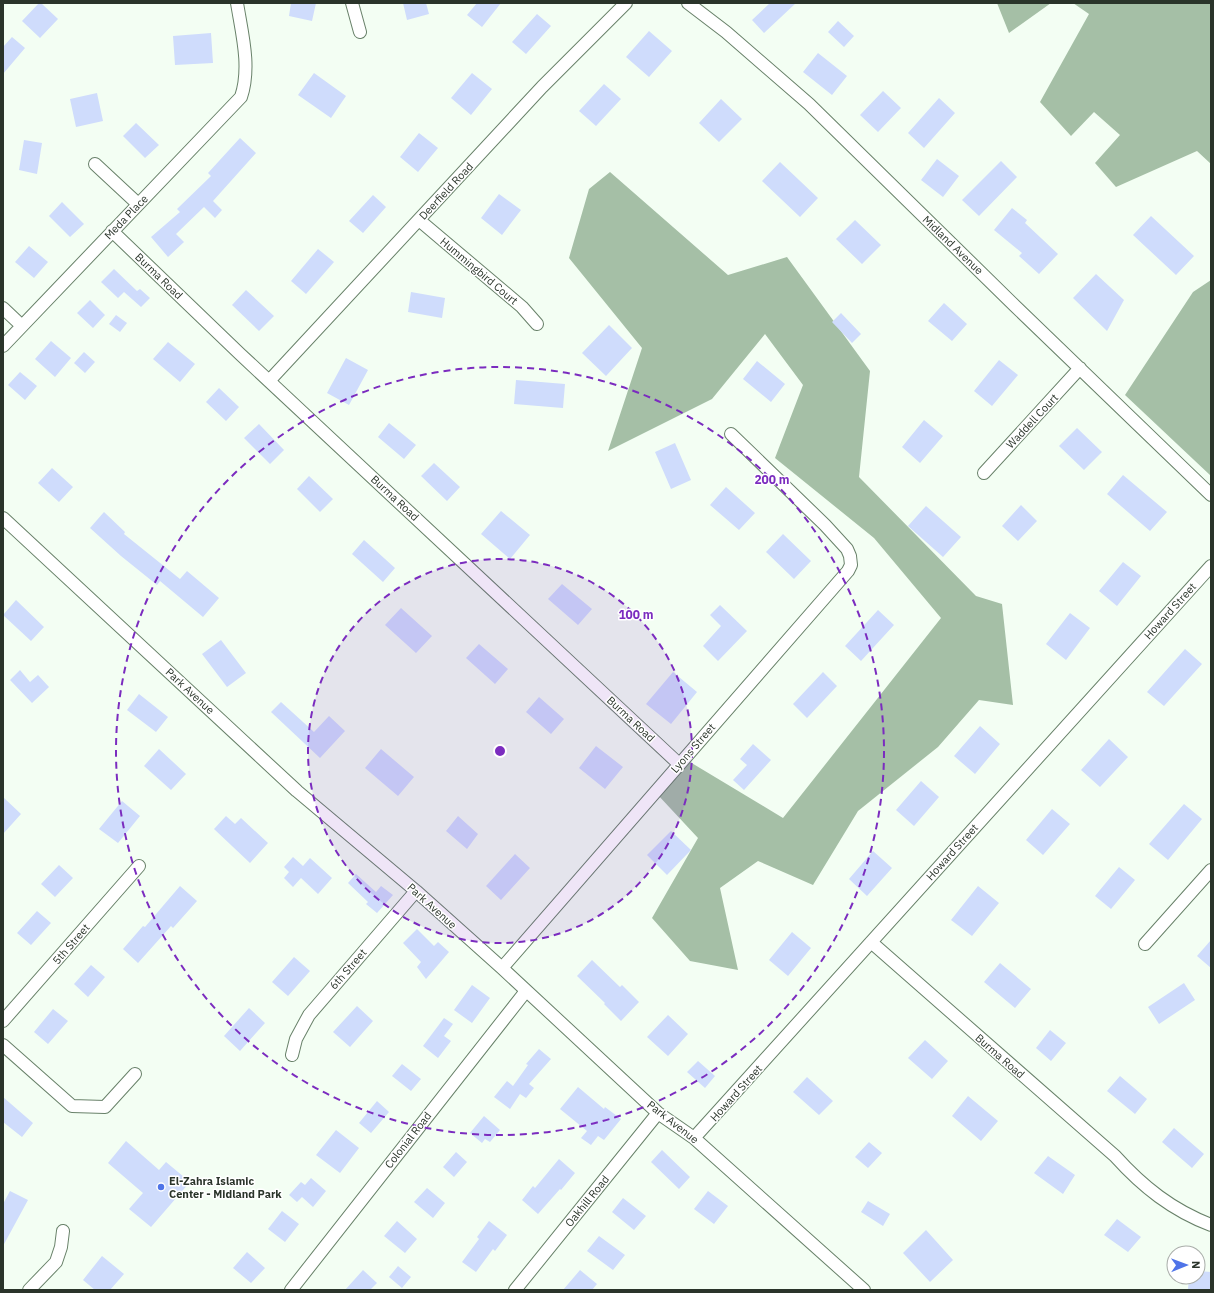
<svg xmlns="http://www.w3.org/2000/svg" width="1214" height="1293" font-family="'IBM Plex Sans',sans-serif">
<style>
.forest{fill:#a5bfa6}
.building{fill:#cfdcfc}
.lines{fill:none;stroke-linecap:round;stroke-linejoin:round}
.minor-casing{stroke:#688169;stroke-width:14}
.minor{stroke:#fff;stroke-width:12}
.ring{fill:none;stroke:#7b2cbf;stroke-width:2;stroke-dasharray:7 5}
.poi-dot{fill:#4f74e8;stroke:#fff;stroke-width:1.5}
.labels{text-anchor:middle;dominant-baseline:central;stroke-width:3;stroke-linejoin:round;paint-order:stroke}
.street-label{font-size:11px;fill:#2a342a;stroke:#fff}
.poi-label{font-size:11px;font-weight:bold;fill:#2a342a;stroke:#fff;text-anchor:start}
.centre{fill:#7b2cbf;stroke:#fff;stroke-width:2}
.ring-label{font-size:12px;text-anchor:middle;font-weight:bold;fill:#7b2cbf;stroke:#fff;stroke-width:3;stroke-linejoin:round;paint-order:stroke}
</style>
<rect width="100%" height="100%" fill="#f3fef3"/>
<path class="forest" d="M 997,3 L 1051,3 L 1009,33 Z
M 1073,3 L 1211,3 L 1211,164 L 1197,151 L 1116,187 L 1095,163 L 1120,135 L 1094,112 L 1071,136 L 1040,102 L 1089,14 Z
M 610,172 L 728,275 L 787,257 L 870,371 L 859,477 L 976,596 L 1002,604 L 1013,705 L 979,700 L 938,747 L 858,811 L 813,885 L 758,861 L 720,888 L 738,970 L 690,961 L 652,918 L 698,838 L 657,794 L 685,759 L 783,818 L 941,618 L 874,538 L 775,458 L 803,385 L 765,334 L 712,399 L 608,451 L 642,348 L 569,258 L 589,189 Z
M 1211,280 L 1211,476 L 1125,395 L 1193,292 Z"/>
<path class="building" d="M 39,3 L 41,3 L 58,19 L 40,38 L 22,21 Z
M 291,3 L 316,3 L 312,21 L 289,16 Z
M 403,3 L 426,3 L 429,14 L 407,20 Z
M 477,3 L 501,3 L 482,27 L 467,15 Z
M 770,3 L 796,3 L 764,33 L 752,20 Z
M 537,14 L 551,26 L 526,54 L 512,42 Z
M 838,21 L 854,36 L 844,47 L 828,32 Z
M 649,31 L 672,51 L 649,77 L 626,57 Z
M 211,33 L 213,63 L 175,65 L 173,36 Z
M 12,37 L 25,48 L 3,74 L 3,47 Z
M 818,53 L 847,76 L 832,95 L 803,72 Z
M 314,73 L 346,96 L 331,118 L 298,95 Z
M 472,73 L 492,89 L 471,115 L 451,98 Z
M 604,84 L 621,99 L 596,126 L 579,111 Z
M 883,91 L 901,108 L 878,132 L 860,115 Z
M 97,93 L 103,121 L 76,127 L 70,99 Z
M 939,98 L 955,113 L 924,148 L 908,133 Z
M 721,99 L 742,119 L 719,142 L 699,123 Z
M 136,123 L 159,145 L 145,158 L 123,136 Z
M 419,133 L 438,148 L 418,172 L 400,157 Z
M 240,138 L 256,153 L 213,201 L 222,210 L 215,218 L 204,207 L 176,234 L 184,242 L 168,257 L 151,237 L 180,212 L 177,209 L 211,176 L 208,173 Z
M 24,140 L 42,143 L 37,174 L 19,170 Z
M 937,159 L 959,176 L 943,197 L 921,180 Z
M 1001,161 L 1017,177 L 979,216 L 962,200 Z
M 780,162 L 818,198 L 800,217 L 762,181 Z
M 499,194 L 521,210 L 502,235 L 481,218 Z
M 373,195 L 386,207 L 363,233 L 349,221 Z
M 62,202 L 84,224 L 70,237 L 49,216 Z
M 1012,208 L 1027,220 L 1025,223 L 1058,254 L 1039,274 L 1019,256 L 1022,253 L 994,230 Z
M 1151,216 L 1194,256 L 1176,275 L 1133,235 Z
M 855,220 L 881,245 L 862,264 L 836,239 Z
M 29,246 L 48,262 L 34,278 L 15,262 Z
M 318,249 L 334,262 L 306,294 L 291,281 Z
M 114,269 L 137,291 L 140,289 L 150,298 L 141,307 L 124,292 L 118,298 L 101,282 Z
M 1096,274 L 1124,300 L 1107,331 L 1073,298 Z
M 246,290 L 274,316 L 259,331 L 232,305 Z
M 411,292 L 445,298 L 442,318 L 408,312 Z
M 90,300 L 105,315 L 93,328 L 77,313 Z
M 944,303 L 967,324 L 952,341 L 928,321 Z
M 841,313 L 861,334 L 852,343 L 832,322 Z
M 116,315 L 127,323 L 120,332 L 109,324 Z
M 609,325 L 632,348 L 606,376 L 582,353 Z
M 51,341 L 71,358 L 55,377 L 35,359 Z
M 168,342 L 195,364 L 180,382 L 153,359 Z
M 84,352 L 95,362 L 85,373 L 74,363 Z
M 346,358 L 368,370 L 349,405 L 327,393 Z
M 999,360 L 1018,375 L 992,406 L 974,391 Z
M 757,361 L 785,384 L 771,402 L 743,379 Z
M 20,372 L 37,386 L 25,400 L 8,385 Z
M 516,380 L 565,384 L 563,408 L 514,404 Z
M 219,388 L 239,407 L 226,421 L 206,402 Z
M 924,420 L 943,436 L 920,463 L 902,447 Z
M 389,423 L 416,445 L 404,459 L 378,437 Z
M 259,424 L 284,450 L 270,464 L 244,438 Z
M 1077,428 L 1102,452 L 1084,470 L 1059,446 Z
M 675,443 L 691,480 L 671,489 L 655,452 Z
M 434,463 L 460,487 L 447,501 L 421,476 Z
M 52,468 L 73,487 L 59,502 L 38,483 Z
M 1123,475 L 1167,512 L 1150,531 L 1107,494 Z
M 309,476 L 333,499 L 320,512 L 297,489 Z
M 726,487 L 755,513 L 739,530 L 710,505 Z
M 1021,505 L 1037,521 L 1018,541 L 1002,526 Z
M 926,506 L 961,537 L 943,557 L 908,526 Z
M 501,511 L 530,535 L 510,559 L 481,534 Z
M 104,512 L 125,532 L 124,534 L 180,579 L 187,571 L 219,598 L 203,617 L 160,581 L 157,585 L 121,556 L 90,528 Z
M 783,534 L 811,561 L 794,579 L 766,552 Z
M 364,540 L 395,568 L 383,582 L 352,554 Z
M 1123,562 L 1141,576 L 1117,606 L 1099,591 Z
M 562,584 L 592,609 L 578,625 L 548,599 Z
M 16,600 L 44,627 L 31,641 L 3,615 Z
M 720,605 L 747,631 L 718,661 L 703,646 L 721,626 L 710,615 Z
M 401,608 L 432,636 L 416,653 L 385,625 Z
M 878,610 L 894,625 L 861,661 L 845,646 Z
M 1070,613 L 1090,628 L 1066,660 L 1046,644 Z
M 221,640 L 246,673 L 227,687 L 202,654 Z
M 479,644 L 508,669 L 495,684 L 466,658 Z
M 1185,649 L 1202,664 L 1164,706 L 1147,692 Z
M 20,670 L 30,682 L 38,675 L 49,687 L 32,703 L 10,680 Z
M 673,672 L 697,692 L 671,724 L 646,704 Z
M 823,672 L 837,686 L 807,718 L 793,704 Z
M 139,694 L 168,717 L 156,732 L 127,710 Z
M 539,697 L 564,719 L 551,734 L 526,712 Z
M 281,702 L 314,732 L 329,716 L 345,731 L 320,758 L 271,712 Z
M 980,726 L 1000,744 L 975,774 L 954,756 Z
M 1109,739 L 1128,757 L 1100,787 L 1081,770 Z
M 753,744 L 771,760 L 744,790 L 733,780 L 747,765 L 740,759 Z
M 596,746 L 623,767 L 605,789 L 579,768 Z
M 159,749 L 186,774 L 171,790 L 144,766 Z
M 381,749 L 414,777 L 398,796 L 365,768 Z
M 921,781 L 939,797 L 914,826 L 896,810 Z
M 3,797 L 21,814 L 3,834 Z
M 122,801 L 140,816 L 118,843 L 99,829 Z
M 1184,804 L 1202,819 L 1168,860 L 1149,844 Z
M 1052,809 L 1070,824 L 1043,855 L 1026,840 Z
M 226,816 L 235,824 L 241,818 L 268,843 L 250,863 L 214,829 Z
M 458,816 L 478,834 L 467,849 L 446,831 Z
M 671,831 L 691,850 L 667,875 L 647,855 Z
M 873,851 L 892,868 L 867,896 L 849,879 Z
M 515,854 L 530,868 L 501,900 L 486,886 Z
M 293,857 L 303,866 L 310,858 L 332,878 L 318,894 L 301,878 L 293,887 L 284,878 L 289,872 L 284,867 Z
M 59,865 L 73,878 L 55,897 L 41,884 Z
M 1119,867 L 1135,880 L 1111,909 L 1095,896 Z
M 356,874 L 376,892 L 381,886 L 393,895 L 377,913 L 366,904 L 368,902 L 348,883 Z
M 180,886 L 197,901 L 173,928 L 171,926 L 138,963 L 123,949 L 143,926 L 145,927 Z
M 978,886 L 999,903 L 972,936 L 951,920 Z
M 37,911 L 51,923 L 31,945 L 17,933 Z
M 417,929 L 434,946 L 438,942 L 449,952 L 426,979 L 417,967 L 421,962 L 403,943 Z
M 792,932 L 811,948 L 788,976 L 769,960 Z
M 1211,940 L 1211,968 L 1197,956 Z
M 294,957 L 310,971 L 288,996 L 272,982 Z
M 592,960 L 620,987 L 622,985 L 639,1002 L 621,1021 L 604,1004 L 605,1003 L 577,976 Z
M 1000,963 L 1031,989 L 1015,1008 L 984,982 Z
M 91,965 L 105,977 L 88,997 L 74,984 Z
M 1184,983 L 1195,1000 L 1159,1024 L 1148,1007 Z
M 472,985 L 490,998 L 472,1023 L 454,1010 Z
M 357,1006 L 373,1021 L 350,1047 L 333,1032 Z
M 249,1008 L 265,1023 L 240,1051 L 224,1036 Z
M 53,1009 L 68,1021 L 48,1044 L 34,1032 Z
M 668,1015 L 688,1034 L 668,1056 L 647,1037 Z
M 444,1018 L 453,1024 L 444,1036 L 451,1041 L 438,1058 L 423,1046 Z
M 1050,1030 L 1066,1043 L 1051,1061 L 1036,1048 Z
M 925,1040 L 948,1061 L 932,1079 L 908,1058 Z
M 539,1049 L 551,1059 L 529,1084 L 534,1088 L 526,1098 L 520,1094 L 510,1109 L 494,1097 L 507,1081 L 513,1086 L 528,1065 L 526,1064 Z
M 698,1061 L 715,1076 L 705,1088 L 687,1072 Z
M 402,1064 L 421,1079 L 411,1091 L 392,1076 Z
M 1120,1076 L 1147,1099 L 1135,1114 L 1107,1091 Z
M 807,1077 L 833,1101 L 819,1115 L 793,1092 Z
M 578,1087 L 604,1109 L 605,1107 L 621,1119 L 604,1140 L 598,1136 L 591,1145 L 581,1138 L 587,1131 L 560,1109 Z
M 968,1096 L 998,1121 L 981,1141 L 952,1116 Z
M 3,1097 L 33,1123 L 22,1137 L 3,1122 Z
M 377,1101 L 389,1112 L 371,1133 L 359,1123 Z
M 484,1116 L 500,1130 L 490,1142 L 485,1139 L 482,1143 L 470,1133 Z
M 1174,1128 L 1204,1154 L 1192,1168 L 1162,1142 Z
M 336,1130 L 359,1148 L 340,1173 L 316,1155 Z
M 126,1141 L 159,1170 L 166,1162 L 190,1182 L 151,1227 L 129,1209 L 143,1193 L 108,1163 Z
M 869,1142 L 882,1153 L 868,1168 L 855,1157 Z
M 662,1150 L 690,1177 L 679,1189 L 651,1162 Z
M 456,1152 L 467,1162 L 454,1177 L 443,1167 Z
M 1048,1156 L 1075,1175 L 1063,1194 L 1034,1173 Z
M 559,1159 L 575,1173 L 561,1190 L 560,1189 L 538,1214 L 522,1200 L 533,1186 L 535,1188 Z
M 311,1178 L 326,1191 L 313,1207 L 302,1197 L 297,1202 L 289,1195 L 301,1182 L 305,1185 Z
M 427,1188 L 445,1203 L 433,1218 L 414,1202 Z
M 10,1191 L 28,1200 L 3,1246 L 3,1204 Z
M 708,1191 L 728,1206 L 714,1224 L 694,1209 Z
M 623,1198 L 646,1216 L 634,1230 L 612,1212 Z
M 868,1201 L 890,1214 L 883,1226 L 861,1212 Z
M 282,1211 L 299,1224 L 285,1242 L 268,1229 Z
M 1117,1219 L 1141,1237 L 1128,1252 L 1104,1235 Z
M 397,1221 L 417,1239 L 405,1253 L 384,1236 Z
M 489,1221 L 507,1235 L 495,1251 L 493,1249 L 476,1272 L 462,1262 L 479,1239 L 477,1237 Z
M 926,1230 L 953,1260 L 930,1282 L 903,1253 Z
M 599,1236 L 625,1255 L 613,1270 L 587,1251 Z
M 247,1252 L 265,1268 L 251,1283 L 233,1268 Z
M 102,1256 L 124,1274 L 110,1290 L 95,1290 L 83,1280 Z
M 398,1266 L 411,1277 L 402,1288 L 389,1277 Z
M 363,1270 L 377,1283 L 370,1290 L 345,1290 Z
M 580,1270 L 597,1284 L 592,1290 L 563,1290 Z
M 1198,1271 L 1211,1272 L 1210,1290 L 1188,1289 L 1189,1277 L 1198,1277 Z"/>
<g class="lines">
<defs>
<path id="minor" d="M 352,3 L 360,32
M 688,3 L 726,32 L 809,104 L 1015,306 L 1211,495
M 95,164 L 138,204
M 419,220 L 522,307 L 537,324
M 112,231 L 240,354 L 679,764
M 3,308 L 22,326
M 3,346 L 241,97 C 251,67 242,34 237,3
M 269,381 L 542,87 L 626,3
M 984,473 L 1080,368
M 3,518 L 297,791 L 416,891 L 502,968 L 658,1113 L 694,1138 L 864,1290
M 871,942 L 1115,1156 C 1143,1187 1172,1210 1211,1225
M 1145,944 L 1211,870
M 502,968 L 848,571 L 851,565 L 850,556 L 847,549 L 825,525 L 731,434
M 3,1021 L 139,866
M 3,1045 L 72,1106 L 105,1107 L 135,1074
M 292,1055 L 296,1039 L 309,1015 L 416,891
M 694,1138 L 1211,566
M 29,1290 L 56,1262 L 61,1247 L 63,1231
M 291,1290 L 526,991
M 515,1290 L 658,1113"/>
</defs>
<use href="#minor" class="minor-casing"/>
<use href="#minor" class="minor"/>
</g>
<circle cx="500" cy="751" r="192" fill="#7b2cbf" fill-opacity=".12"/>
<g class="ring">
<circle cx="500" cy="751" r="192"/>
<circle cx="500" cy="751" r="384"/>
</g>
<circle class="poi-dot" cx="161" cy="1187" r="4"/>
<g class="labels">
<g class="street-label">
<text transform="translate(446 191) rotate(-47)">Deerfield Road</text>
<text transform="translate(126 217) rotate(-46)">Meda Place</text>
<text transform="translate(953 245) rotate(44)">Midland Avenue</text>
<text transform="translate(479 271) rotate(40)">Hummingbird Court</text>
<text transform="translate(159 276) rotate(44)">Burma Road</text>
<text transform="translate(1032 421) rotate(-47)">Waddell Court</text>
<text transform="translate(395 498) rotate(43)">Burma Road</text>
<text transform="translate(1170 611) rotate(-48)">Howard Street</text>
<text transform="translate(190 691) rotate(43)">Park Avenue</text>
<text transform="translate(631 719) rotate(43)">Burma Road</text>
<text transform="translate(693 748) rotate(-49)">Lyons Street</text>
<text transform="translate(952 852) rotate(-48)">Howard Street</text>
<text transform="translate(432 906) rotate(42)">Park Avenue</text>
<text transform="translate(71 944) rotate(-49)">5th Street</text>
<text transform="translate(348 969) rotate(-49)">6th Street</text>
<text transform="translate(1000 1056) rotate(41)">Burma Road</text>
<text transform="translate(736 1093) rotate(-48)">Howard Street</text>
<text transform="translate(673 1122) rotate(38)">Park Avenue</text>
<text transform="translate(408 1140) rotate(-52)">Colonial Road</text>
<text transform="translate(587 1201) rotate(-51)">Oakhill Road</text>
</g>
<g class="poi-label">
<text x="169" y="1181">El-Zahra Islamic<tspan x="169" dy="13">Center - Midland Park</tspan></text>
</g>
</g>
<circle cx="500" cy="751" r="6" class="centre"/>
<g class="ring-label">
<text x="772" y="484">200 m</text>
<text x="636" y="619">100 m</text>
</g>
<rect width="1214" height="1293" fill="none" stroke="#2a342a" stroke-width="8"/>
<g transform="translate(1186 1265) rotate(89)"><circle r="19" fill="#ffffff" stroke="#aaaeaa"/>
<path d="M0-3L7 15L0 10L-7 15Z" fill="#4f74e8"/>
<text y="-6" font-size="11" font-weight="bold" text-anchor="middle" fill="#2a342a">N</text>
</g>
</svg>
